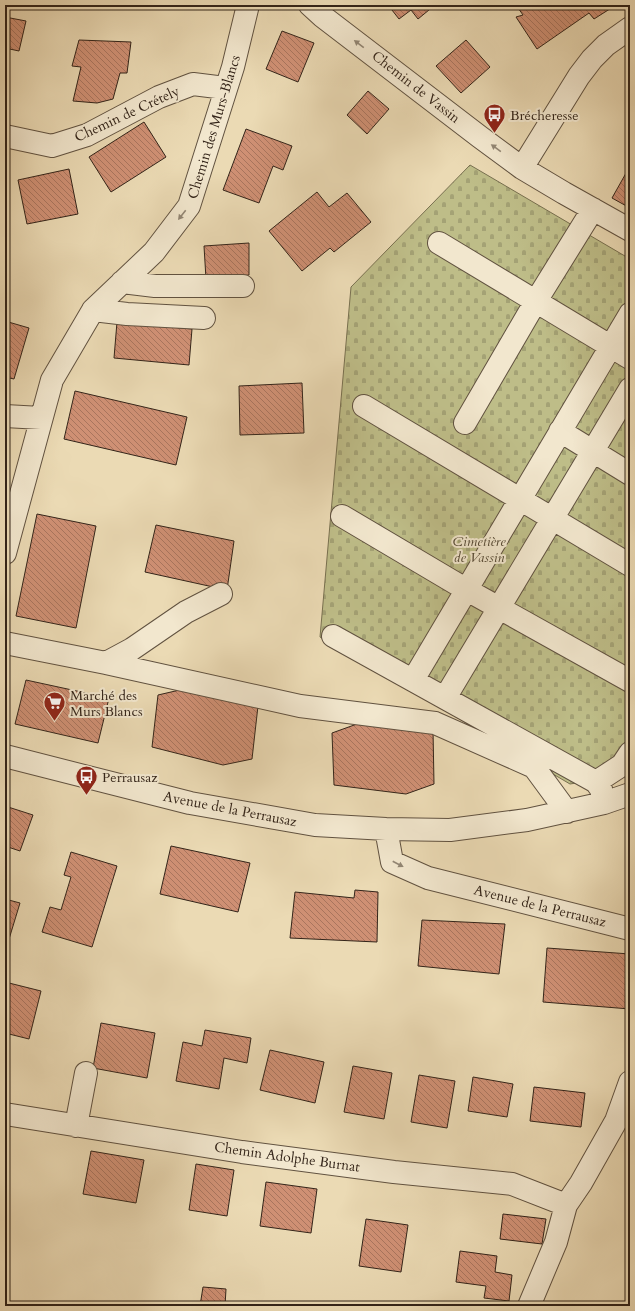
<svg xmlns="http://www.w3.org/2000/svg" width="635" height="1311" font-family="Cardo,serif">
<style>
.cemetery{fill:url(#cemetery-stones);stroke:#787050}
.building{fill:url(#building-back-hatch);stroke:#332419}
.lines{fill:none;stroke-linecap:round;stroke-linejoin:round}
.minor-casing{stroke:#615240;stroke-width:24}
.minor{stroke:#f2e7ce;stroke-width:22}
.oneway{fill:#928674}
.labels{text-anchor:middle;dominant-baseline:central;stroke-width:4;stroke-linejoin:round;paint-order:stroke}
.street-label{font-size:14px;fill:#332419;stroke:#f2e7ce}
.poi-label{font-size:14px;fill:#332419;stroke:#f2e7ce;text-anchor:start}
.park-label{font-size:14px;font-style:italic;fill:#564a35;stroke:#f2e7ce}
</style>
<defs>
<pattern id="cemetery-stones" width="16" height="16" patternUnits="userSpaceOnUse"><rect width="16" height="16" fill="#bebd88"/><path d="M2 7V4a2 2 0 0 1 4 0v3zM10 15v-3a2 2 0 0 1 4 0v3z" fill="#a4a275"/></pattern>
<pattern id="building-back-hatch" width="6" height="6" patternUnits="userSpaceOnUse"><rect width="6" height="6" fill="#cf9074"/><path d="M-1 5l2 2M0 0l6 6M5-1l2 2" fill="none" stroke="#a9755e"/></pattern>
</defs>
<rect width="100%" height="100%" fill="#ebdab4"/>
<filter id="stains"><feTurbulence type="fractalNoise" baseFrequency=".005" numOctaves="4"/><feColorMatrix values="0 0 0 0 .2 0 0 0 0 .09 0 0 0 0 .02 0 0 0 .5 -.17"/></filter>
<radialGradient id="worn" r=".72"><stop offset=".6" stop-color="#630" stop-opacity="0"/><stop offset="1" stop-color="#630" stop-opacity=".3"/></radialGradient>
<path class="cemetery" d="M 470,165 L 630,259 L 630,774 L 570,784 L 320,637 L 351,287 Z"/>
<path class="building" d="M 388,5 L 435,5 L 418,19 L 411,10 L 399,19 Z
M 516,5 L 616,5 L 594,19 L 589,13 L 537,49 L 516,17 L 523,15 Z
M 5,17 L 26,21 L 19,51 L 5,48 Z
M 282,31 L 314,43 L 298,82 L 266,69 Z
M 79,40 L 131,42 L 127,73 L 120,73 L 113,99 L 97,103 L 73,101 L 81,67 L 72,66 Z
M 466,40 L 490,67 L 461,93 L 436,66 Z
M 368,91 L 389,109 L 367,134 L 347,115 Z
M 144,122 L 166,157 L 111,192 L 89,157 Z
M 246,129 L 292,146 L 283,170 L 273,166 L 259,203 L 223,190 Z
M 630,166 L 630,208 L 612,198 Z
M 69,169 L 78,214 L 27,224 L 18,180 Z
M 317,192 L 329,207 L 347,193 L 371,222 L 334,252 L 330,248 L 302,271 L 269,231 Z
M 249,243 L 249,275 L 206,279 L 204,246 Z
M 5,321 L 29,328 L 14,379 L 5,377 Z
M 117,322 L 192,329 L 189,365 L 114,358 Z
M 302,383 L 304,433 L 240,435 L 239,386 Z
M 75,391 L 187,417 L 176,465 L 64,439 Z
M 37,514 L 96,526 L 76,628 L 16,616 Z
M 156,525 L 234,541 L 227,590 L 145,572 Z
M 26,680 L 109,698 L 98,743 L 15,724 Z
M 184,689 L 258,706 L 252,759 L 223,765 L 152,747 L 158,695 Z
M 357,724 L 433,730 L 434,784 L 406,794 L 334,785 L 332,733 Z
M 5,806 L 33,815 L 20,851 L 5,846 Z
M 171,846 L 250,863 L 238,912 L 160,894 Z
M 71,852 L 117,866 L 92,947 L 42,932 L 50,907 L 61,910 L 71,877 L 64,875 Z
M 355,890 L 378,892 L 377,942 L 290,938 L 295,892 L 354,898 Z
M 5,899 L 20,903 L 6,949 L 5,949 Z
M 422,920 L 505,924 L 499,974 L 418,966 Z
M 547,948 L 630,954 L 630,1009 L 543,1002 Z
M 5,982 L 41,991 L 29,1039 L 5,1033 Z
M 101,1023 L 155,1033 L 147,1078 L 93,1068 Z
M 205,1030 L 251,1038 L 247,1063 L 224,1058 L 219,1089 L 176,1081 L 183,1042 L 202,1046 Z
M 270,1050 L 324,1062 L 315,1103 L 260,1090 Z
M 353,1066 L 392,1073 L 384,1119 L 344,1112 Z
M 419,1075 L 455,1081 L 447,1128 L 411,1122 Z
M 473,1077 L 513,1084 L 507,1117 L 468,1111 Z
M 534,1087 L 585,1093 L 581,1127 L 530,1121 Z
M 91,1151 L 144,1160 L 136,1203 L 83,1194 Z
M 196,1164 L 234,1170 L 227,1216 L 189,1210 Z
M 266,1182 L 317,1189 L 311,1233 L 260,1226 Z
M 503,1214 L 546,1219 L 542,1244 L 500,1239 Z
M 366,1219 L 408,1225 L 401,1272 L 359,1266 Z
M 460,1251 L 497,1256 L 495,1272 L 512,1275 L 509,1301 L 484,1298 L 486,1286 L 456,1282 Z
M 203,1287 L 226,1289 L 225,1306 L 200,1306 Z"/>
<g class="lines">
<defs>
<path id="minor" d="M 310,5 L 322,16 L 480,137 L 522,168 L 564,193 L 630,230
M 5,136 L 52,146 L 87,135 L 159,97 L 193,84 L 225,88
M 522,168 L 579,76 L 592,59 L 606,45 L 630,28
M 439,243 L 630,358
M 122,282 L 155,286 L 243,286
M 93,310 L 127,314 L 204,318
M 364,406 L 630,565
M 5,416 L 41,418
M 465,423 L 536,301 L 593,209
M 560,431 L 630,474
M 342,516 L 467,590 L 630,681
M 5,553 L 52,380 L 93,310 L 154,252 L 189,206 L 233,67 L 248,5
M 333,636 L 596,782 L 601,789 L 604,803
M 5,643 L 106,663 L 300,706 L 435,723 L 534,767 L 567,812
M 106,663 L 132,649 L 186,612 L 221,594
M 413,680 L 630,314
M 445,698 L 630,389
M 5,756 L 190,803 L 315,825 L 386,829 L 450,830 L 527,820 L 604,803 L 630,794
M 596,782 L 622,765 L 630,753
M 386,829 L 392,862 L 428,878 L 630,929
M 5,1114 L 242,1152 L 394,1172 L 512,1184 L 566,1205 L 581,1183 L 616,1121 L 630,1082
M 76,1126 L 86,1073
M 529,1306 L 556,1242 L 566,1205"/>
</defs>
<use href="#minor" class="minor-casing"/>
<use href="#minor" class="minor"/>
</g>
<defs><path id="oneway-solid" d="M-6-.8H1V-3.2L6.5 0L1 3.2V.8H-6Z"/></defs>
<g class="oneway">
<use href="#oneway-solid" transform="translate(359 44) rotate(-143)"/>
<use href="#oneway-solid" transform="translate(496 148) rotate(-144)"/>
<use href="#oneway-solid" transform="translate(182 215) rotate(128)"/>
<use href="#oneway-solid" transform="translate(398 864) rotate(28)"/>
</g>
<defs>
<symbol id="bus-pin" viewBox="-11 -11 22 30"><path d="M0 17L-7.5 6A9.5 9.5 0 1 1 7.5 6Z" fill="#8f2418" stroke="#f2e7ce"/><path d="M-5-6H5V4H4V6H2V4H-2V6H-4V4H-5ZM-3.5-4V0h7V-4ZM-3.5 1.2v1.5H-2V1.2ZM2 1.2v1.5H3.5V1.2Z" fill="#fff"/></symbol>
<symbol id="supermarket-pin" viewBox="-11 -11 22 30"><path d="M0 17L-7.5 6A9.5 9.5 0 1 1 7.5 6Z" fill="#8f2418" stroke="#f2e7ce"/><path d="M-6-5.5h2.5l.6 2H6L4.5 2H-2.5L-4.4-4H-6ZM-1.5 3.2a1.3 1.3 0 1 0 .1 0ZM3 3.2a1.3 1.3 0 1 0 .1 0Z" fill="#fff"/></symbol>
</defs>
<g fill-rule="evenodd">
<use href="#bus-pin" x="482" y="102" width="25" height="34"/>
<use href="#supermarket-pin" x="42" y="690" width="25" height="34"/>
<use href="#bus-pin" x="74" y="764" width="25" height="34"/>
</g>
<g class="labels">
<g class="street-label">
<text transform="translate(416 87) rotate(38)">Chemin de Vassin</text>
<text transform="translate(127 114) rotate(-25)">Chemin de Crétely</text>
<text transform="translate(214 127) rotate(-73)">Chemin des Murs-Blancs</text>
<text transform="translate(230 809) rotate(11)">Avenue de la Perrausaz</text>
<text transform="translate(540 906) rotate(14)">Avenue de la Perrausaz</text>
<text transform="translate(287 1157) rotate(8)">Chemin Adolphe Burnat</text>
</g>
<g class="poi-label">
<text x="510" y="115">Brécheresse</text>
<text x="70" y="695">Marché des<tspan x="70" dy="16">Murs Blancs</tspan></text>
<text x="102" y="777">Perrausaz</text>
</g>
<g class="park-label">
<text x="479" y="541">Cimetière<tspan x="479" dy="16">de Vassin</tspan></text>
</g>
</g>
<rect width="635" height="1311" fill="none" stroke="#ebdab4" stroke-width="20"/>
<rect x="6" y="6" width="623" height="1299" fill="none" stroke="#332419" stroke-width="2"/>
<rect x="10" y="10" width="615" height="1291" fill="none" stroke="#332419"/>
<rect width="100%" height="100%" filter="url(#stains)"/>
<rect width="100%" height="100%" fill="url(#worn)"/>
</svg>
